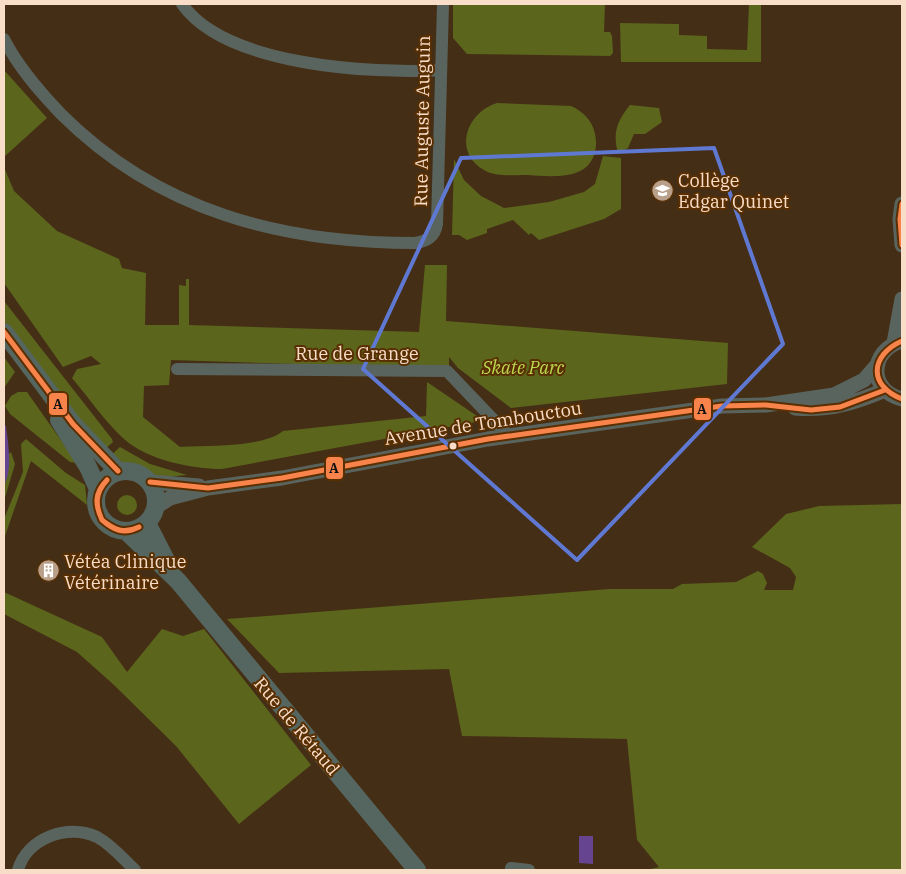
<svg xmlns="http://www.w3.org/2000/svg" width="906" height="874" font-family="'IBM Plex Serif',serif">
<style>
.green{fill:#5b651c}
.water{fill:#66448f}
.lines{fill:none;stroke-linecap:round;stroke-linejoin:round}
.minor{stroke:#5a645e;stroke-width:12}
.tertiary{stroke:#5a645e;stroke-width:15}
.secondary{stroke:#54665f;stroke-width:18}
.bus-1-casing{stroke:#592f02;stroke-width:9}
.bus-1{stroke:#f8844c;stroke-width:5}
.marked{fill:none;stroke:#5f79d3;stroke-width:4;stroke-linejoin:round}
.bus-dot{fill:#f8ddc8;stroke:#592f02;stroke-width:2}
.labels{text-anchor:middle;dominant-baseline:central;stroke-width:4;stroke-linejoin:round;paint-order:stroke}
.street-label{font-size:18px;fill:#f8ddc8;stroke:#592f02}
.poi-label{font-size:18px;fill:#f8ddc8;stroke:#592f02;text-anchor:start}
.park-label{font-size:18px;font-style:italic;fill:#bdda4f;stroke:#592f02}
.line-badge{stroke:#592f02;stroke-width:2}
.pale-badge-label{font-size:14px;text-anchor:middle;font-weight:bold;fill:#111}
</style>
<rect width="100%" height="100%" fill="#452e16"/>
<path class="green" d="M 453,4 L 605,4 L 604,32 L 610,32 L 612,36 L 613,53 L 610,56 L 467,54 L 453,38 Z
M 749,4 L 761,4 L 761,62 L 621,62 L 620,23 L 679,24 L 679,35 L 707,36 L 707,49 L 747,50 Z
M 4,70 L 47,118 L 4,157 Z
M 497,103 L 571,106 C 587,113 597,127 596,145 C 593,183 552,176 525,175 C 512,175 495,177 484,170 C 452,152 467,112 497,103 Z
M 630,105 L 659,108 L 662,122 L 645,134 L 634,134 L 628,148 L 618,153 C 612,132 618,120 630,105 Z
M 603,156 L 621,158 L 621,209 L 604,219 L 539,240 L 531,233 L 529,235 L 513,220 L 487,229 L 487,233 L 467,240 L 459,235 L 452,235 L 454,159 L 464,180 L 481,196 L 504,208 L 549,202 L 584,192 L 595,184 Z
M 4,167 L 14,191 L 57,231 L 119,259 L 122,268 L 146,273 L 145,325 L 179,325 L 179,285 L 186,286 L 186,279 L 189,279 L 189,325 L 419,332 L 425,265 L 447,265 L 446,321 L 728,343 L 727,384 L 511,408 L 458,368 L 449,357 L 449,369 L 171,360 L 169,385 L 144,386 L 143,417 L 180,447 C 208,445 262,448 283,431 L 426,416 L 427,382 L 480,418 L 476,422 L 222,469 C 192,469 147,460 124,439 C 105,422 89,398 72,378 L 77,369 L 101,364 L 91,356 L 63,367 L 4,283 Z
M 4,301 L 112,439 L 113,442 L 103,451 L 4,323 Z
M 4,357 L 15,372 L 4,388 Z
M 18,392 L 27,392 L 77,463 L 70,462 L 10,414 L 5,406 L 11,396 Z
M 26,439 L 66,473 L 85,485 L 87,505 L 31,461 L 4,539 L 4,519 L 23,472 L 21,444 Z
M 120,447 L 150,464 L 187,475 L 156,478 L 137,470 L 124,467 L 109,457 Z
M 11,452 L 15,464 L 4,501 L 4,458 Z
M117 505a10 10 0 1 1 20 0a10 10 0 1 1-20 0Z
M 902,504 L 902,870 L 647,870 L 659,867 L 637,840 L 627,739 L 462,736 L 449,669 L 279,673 L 227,619 L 610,589 L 673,589 L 682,584 L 736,582 L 758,571 L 763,574 L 767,583 L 764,590 L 793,590 L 796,577 L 790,568 L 752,547 L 786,514 L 819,506 Z
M 4,592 L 102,637 L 127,672 L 162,629 L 183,636 L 204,629 L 311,765 L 239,824 L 176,746 L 114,685 L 77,652 L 4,614 Z"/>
<path class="water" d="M 4,424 L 6,426 C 8,444 13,468 4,485 Z
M 579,836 L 593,836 L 593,864 L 579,863 Z"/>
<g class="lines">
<path class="minor" d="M 182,4 C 226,66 371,74 441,70
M 4,39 C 18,67 39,91 61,114 C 158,211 281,243 415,243 C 427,241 435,237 437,224 L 443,4
M 177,369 L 447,371 L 509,436
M 18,870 C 27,838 68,823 97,837 C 112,845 123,859 135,870
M 511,870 L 511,868 L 529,870"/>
<path class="tertiary" d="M 902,204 L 900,219 L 902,245
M 902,341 C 869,350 868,391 902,399
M 894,343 L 902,299
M 795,408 C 829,411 854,403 885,390
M 150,482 L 199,486
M 156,507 L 170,498 L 208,488 L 282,478 L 488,439 L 722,406 L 766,405 L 834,395 L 864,380 L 878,364"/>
<path class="secondary" d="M 4,332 L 73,424 L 118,471
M 59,420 L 88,467 L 98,489
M96 501a30 30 0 1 1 60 0a30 30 0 1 1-60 0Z
M 147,523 L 167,562
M 127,532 L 178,581 L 417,870"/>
<defs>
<path id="bus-1" d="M 902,204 L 900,219 L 902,245
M 4,332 L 73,424 L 118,471
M 902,341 C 870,355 868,386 902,399
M 150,482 L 208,488 L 282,478 L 488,439 L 722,406 L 766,405 L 811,410 L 840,407 L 885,390
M 102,520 C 114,530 124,534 139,527
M 102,520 C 113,530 124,535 139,527
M 102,520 C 95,505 94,493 107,480
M 102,520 C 95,505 95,493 107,480"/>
</defs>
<use href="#bus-1" class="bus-1-casing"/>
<use href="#bus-1" class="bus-1"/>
</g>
<path class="marked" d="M 714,148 L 783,344 L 577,560 L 363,369 L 461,158 Z"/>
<defs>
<symbol id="school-disc" viewBox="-11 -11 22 22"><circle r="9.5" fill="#b9a08a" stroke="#592f02"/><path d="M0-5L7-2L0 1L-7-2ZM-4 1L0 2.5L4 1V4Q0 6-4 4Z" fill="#fff"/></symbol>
<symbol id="building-disc" viewBox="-11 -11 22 22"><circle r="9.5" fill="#b9a08a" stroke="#592f02"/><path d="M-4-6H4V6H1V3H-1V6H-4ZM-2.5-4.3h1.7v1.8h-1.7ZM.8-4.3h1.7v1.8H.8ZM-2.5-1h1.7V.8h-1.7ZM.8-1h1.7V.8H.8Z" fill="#fff"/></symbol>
</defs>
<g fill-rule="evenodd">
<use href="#school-disc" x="650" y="178" width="25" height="25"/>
<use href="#building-disc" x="36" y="558" width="25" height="25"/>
</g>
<circle class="bus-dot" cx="453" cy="446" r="4.5"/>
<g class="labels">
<g class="street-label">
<text transform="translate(422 121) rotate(-89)">Rue Auguste Auguin</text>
<text x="357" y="353">Rue de Grange</text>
<text transform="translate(483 423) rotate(-9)">Avenue de Tombouctou</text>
<text transform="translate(297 726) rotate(50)">Rue de Rétaud</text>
</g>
<g class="poi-label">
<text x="678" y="180">Collège<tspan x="678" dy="21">Edgar Quinet</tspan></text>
<text x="64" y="561">Vétéa Clinique<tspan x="64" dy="21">Vétérinaire</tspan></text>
</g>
<g class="park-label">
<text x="523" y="367">Skate Parc</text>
</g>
</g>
<g class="line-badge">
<rect x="48" y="392" width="20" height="24" rx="5" fill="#f8844c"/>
<rect x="693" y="397" width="19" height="24" rx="5" fill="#f8844c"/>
<rect x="325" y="456" width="19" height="24" rx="5" fill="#f8844c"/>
</g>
<g class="pale-badge-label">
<text x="58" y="409">A</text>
<text x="702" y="414">A</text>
<text x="334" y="473">A</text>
</g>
<rect width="906" height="874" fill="none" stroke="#f8ddc8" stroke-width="10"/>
</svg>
